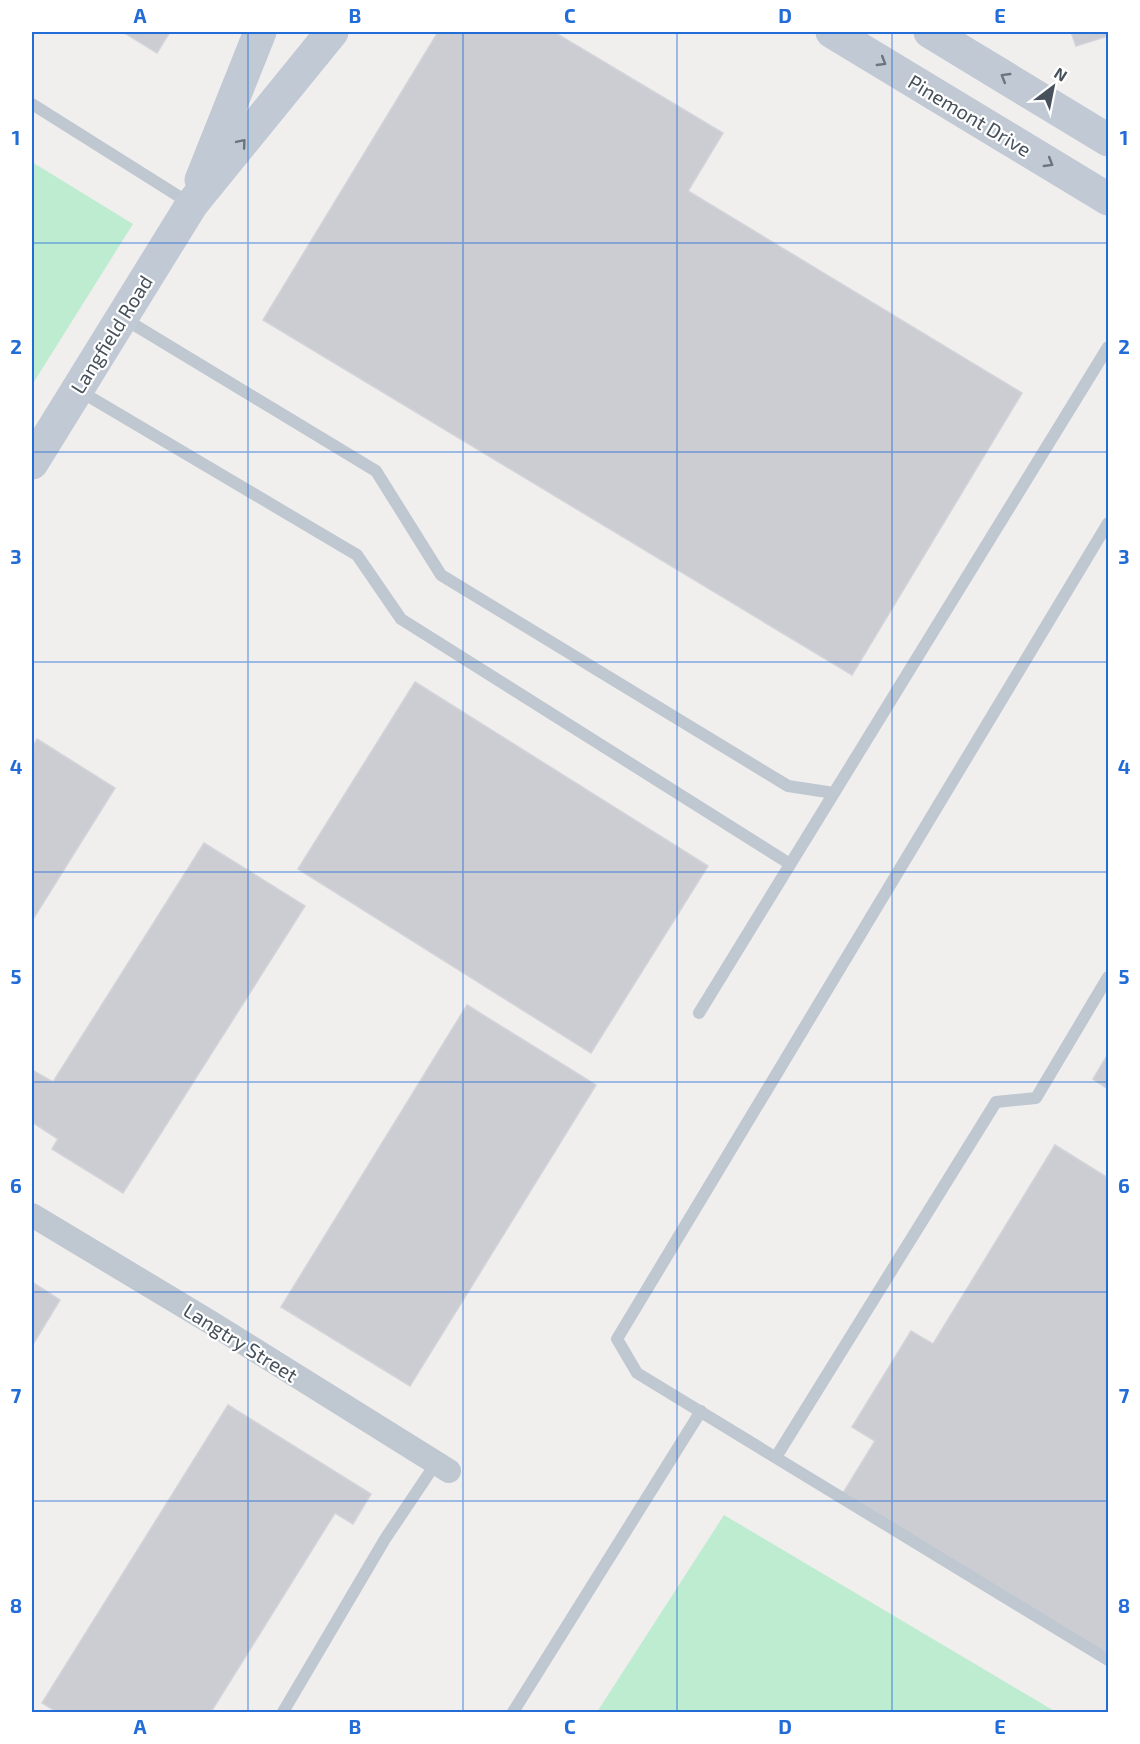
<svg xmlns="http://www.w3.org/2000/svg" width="1140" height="1744" font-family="'Exo 2',sans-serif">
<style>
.green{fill:#beecd1}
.building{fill:#cbcdd3;stroke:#d2d4d9;stroke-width:1.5}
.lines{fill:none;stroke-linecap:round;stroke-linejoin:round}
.lane{stroke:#bfc8d0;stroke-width:12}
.street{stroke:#bfc8d0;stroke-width:24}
.secondary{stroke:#c0c9d4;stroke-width:33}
.oneway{stroke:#6b757f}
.grid{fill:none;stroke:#226cd7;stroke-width:1.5;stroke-opacity:0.55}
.labels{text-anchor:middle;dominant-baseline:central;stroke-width:4.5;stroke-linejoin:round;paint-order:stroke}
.street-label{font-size:20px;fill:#47515b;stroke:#fff}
.neatline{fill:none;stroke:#226cd7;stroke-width:2}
.grid-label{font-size:20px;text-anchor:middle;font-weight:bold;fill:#226cd7}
</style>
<rect width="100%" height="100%" fill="#f1eeee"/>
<path class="green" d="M 32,162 L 133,224 L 32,385 Z
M 724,1515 L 1056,1712 L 597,1712 Z"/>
<path class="building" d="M 123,32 L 170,32 L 157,53 Z
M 438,32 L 554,32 L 723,133 L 688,191 L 1022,393 L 852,675 L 263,320 Z
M 1071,32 L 1108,32 L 1108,36 L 1076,46 Z
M 415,682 L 708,866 L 591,1053 L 298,869 Z
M 37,739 L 115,788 L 32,921 L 32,748 Z
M 204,843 L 305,906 L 123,1193 L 52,1149 L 58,1139 L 32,1122 L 32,1075 L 34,1071 L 53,1082 Z
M 467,1005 L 596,1085 L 410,1386 L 281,1307 Z
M 1108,1054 L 1108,1089 L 1093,1079 Z
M 1055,1145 L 1108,1178 L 1108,1655 L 843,1493 L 875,1441 L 852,1427 L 911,1331 L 933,1344 Z
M 32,1282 L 60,1300 L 32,1346 Z
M 228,1405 L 371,1494 L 353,1524 L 335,1513 L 211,1712 L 57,1712 L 42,1703 Z"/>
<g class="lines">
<path class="lane" d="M 32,104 L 191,204
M 123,318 L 376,471 L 441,575 L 788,786 L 834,793 L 1108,347
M 78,390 L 357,555 L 401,619 L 790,864
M 1108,523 L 617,1339 L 637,1373 L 1108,1660
M 699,1013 L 834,793
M 776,1457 L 996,1102 L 1036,1098 L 1108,977
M 283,1712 L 385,1539 L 436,1463
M 513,1712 L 701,1411"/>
<path class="street" d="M 32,1215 L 210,1322 L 449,1471"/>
<path class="secondary" d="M 832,32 L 1108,199
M 930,32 L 1108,140
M 201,180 L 260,32
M 32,463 L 192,204 L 332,32"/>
</g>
<defs><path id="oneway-chevron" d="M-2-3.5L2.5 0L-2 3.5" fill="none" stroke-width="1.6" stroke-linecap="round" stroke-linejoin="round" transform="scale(1.5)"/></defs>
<g class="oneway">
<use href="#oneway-chevron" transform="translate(882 62) rotate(31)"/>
<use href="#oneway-chevron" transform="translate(1005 77) rotate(-149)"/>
<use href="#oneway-chevron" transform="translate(242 143) rotate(-50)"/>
<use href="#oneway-chevron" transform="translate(1049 163) rotate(31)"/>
</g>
<path class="grid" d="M 248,32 L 248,1712M 463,32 L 463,1712M 677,32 L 677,1712M 892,32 L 892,1712M 32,243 L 1108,243M 32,452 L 1108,452M 32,662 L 1108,662M 32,872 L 1108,872M 32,1082 L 1108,1082M 32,1292 L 1108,1292M 32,1501 L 1108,1501"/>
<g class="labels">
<g class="street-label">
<text transform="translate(970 115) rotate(31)">Pinemont Drive</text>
<text transform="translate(111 334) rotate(-58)">Langfield Road</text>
<text transform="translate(241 1342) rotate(32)">Langtry Street</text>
</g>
</g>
<rect width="1140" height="1744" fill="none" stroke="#ffffff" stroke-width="66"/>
<g transform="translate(1053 87) rotate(32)" stroke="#ffffff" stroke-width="4.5" paint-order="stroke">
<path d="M0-4.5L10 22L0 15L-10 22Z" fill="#47515b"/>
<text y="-9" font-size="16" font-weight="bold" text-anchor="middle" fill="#47515b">N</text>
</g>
<rect x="33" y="33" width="1074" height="1678" class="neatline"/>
<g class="grid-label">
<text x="140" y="23">A</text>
<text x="355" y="23">B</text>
<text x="570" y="23">C</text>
<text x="785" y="23">D</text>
<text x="1000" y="23">E</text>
<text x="16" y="145">1</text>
<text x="1124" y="145">1</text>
<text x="16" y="354">2</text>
<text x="1124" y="354">2</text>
<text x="16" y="564">3</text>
<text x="1124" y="564">3</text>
<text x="16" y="774">4</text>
<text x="1124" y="774">4</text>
<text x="16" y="984">5</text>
<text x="1124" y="984">5</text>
<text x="16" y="1193">6</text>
<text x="1124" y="1193">6</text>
<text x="16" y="1403">7</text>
<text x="1124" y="1403">7</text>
<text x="16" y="1613">8</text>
<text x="1124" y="1613">8</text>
<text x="140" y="1734">A</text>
<text x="355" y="1734">B</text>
<text x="570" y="1734">C</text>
<text x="785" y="1734">D</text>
<text x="1000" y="1734">E</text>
</g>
</svg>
